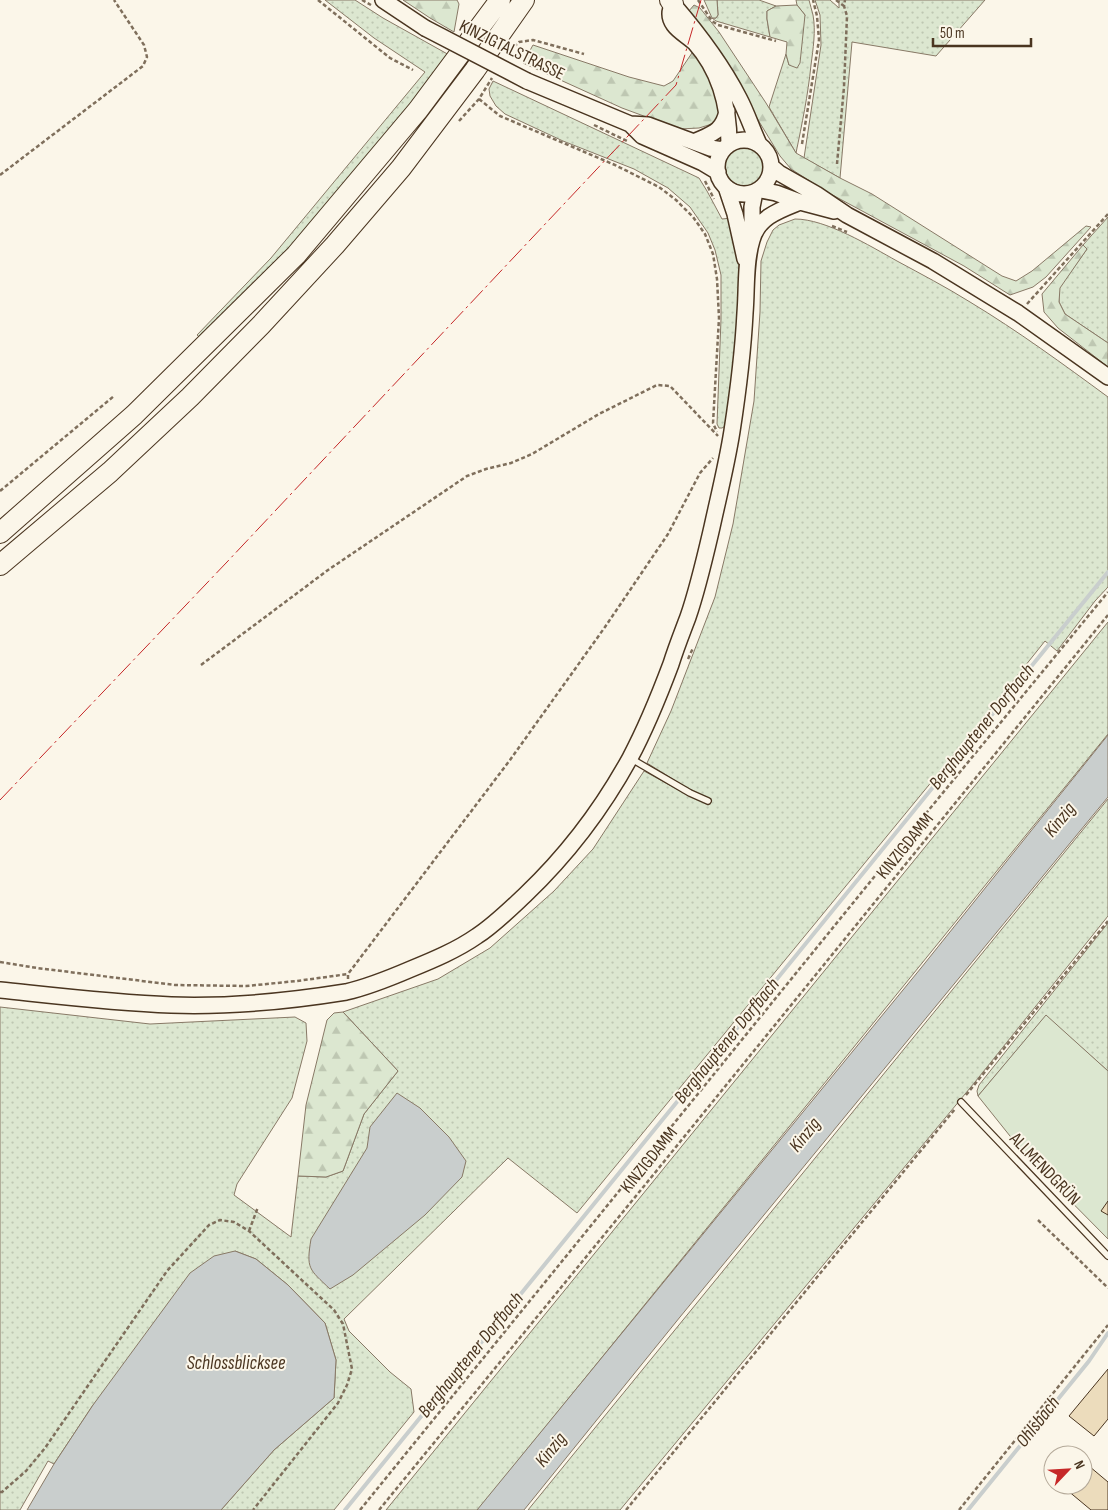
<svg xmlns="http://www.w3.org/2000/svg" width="1108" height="1510" font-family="'Sofia Sans Condensed',sans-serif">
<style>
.grass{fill:url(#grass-dots);stroke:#887966}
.forest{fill:url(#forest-firs);stroke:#887966}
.pitch{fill:#dce7d0;stroke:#887966}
.water{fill:#c9cecd;stroke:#887966}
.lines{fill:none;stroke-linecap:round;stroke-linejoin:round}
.stream{stroke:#c9cecd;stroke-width:4}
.building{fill:#ecdcbc;stroke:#4a3520}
.service-casing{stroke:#4a3520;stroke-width:8}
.tertiary-casing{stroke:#4a3520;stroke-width:18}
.trunk-casing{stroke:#4a3520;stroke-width:22}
.path{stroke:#7f6f5c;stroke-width:2.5;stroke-dasharray:4 2.5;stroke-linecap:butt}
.service{stroke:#fbf6e9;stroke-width:5.5}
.tertiary{stroke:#fbf6e9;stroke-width:15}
.trunk{stroke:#fbf6e9;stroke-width:20}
.tertiary-bridge-casing{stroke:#4a3520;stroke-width:18;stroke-linecap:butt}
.tertiary-bridge{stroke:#fbf6e9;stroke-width:15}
.power{stroke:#c62828;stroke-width:1;stroke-dasharray:18 4 2.5 4;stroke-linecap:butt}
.labels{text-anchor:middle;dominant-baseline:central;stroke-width:4;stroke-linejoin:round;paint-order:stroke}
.street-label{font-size:18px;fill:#4a3520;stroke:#fbf6e9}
.water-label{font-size:19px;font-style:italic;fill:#4a3520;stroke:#fbf6e9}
</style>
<defs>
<pattern id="grass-dots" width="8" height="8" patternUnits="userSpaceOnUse" patternTransform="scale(1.25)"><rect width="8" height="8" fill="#dce7d0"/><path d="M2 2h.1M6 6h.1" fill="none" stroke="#bec7b2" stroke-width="1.8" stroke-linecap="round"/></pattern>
<pattern id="forest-firs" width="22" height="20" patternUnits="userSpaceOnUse" patternTransform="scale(1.25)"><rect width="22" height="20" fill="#dce7d0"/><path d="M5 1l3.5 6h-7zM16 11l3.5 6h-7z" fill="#bec7b2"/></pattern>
</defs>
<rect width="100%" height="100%" fill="#fbf6e9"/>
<path class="grass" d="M 325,0 L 355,0 L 383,18 L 451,56 L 349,183 L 204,341 L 197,335 L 271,258 L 425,72 L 374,38 Z
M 717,0 L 759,0 L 776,6 L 767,11 L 767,19 L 770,37 L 716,21 L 712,18 L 716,18 L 718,15 Z
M 796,0 L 809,0 C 810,5 812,10 813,15 C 816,31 813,49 811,65 C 808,95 802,124 796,153 L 769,107 L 786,54 L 789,65 L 805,15 L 797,5 Z
M 815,0 L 830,0 L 839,8 L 839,0 L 985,0 L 936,56 L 852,42 L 840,178 L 804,158 L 821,45 L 820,15 Z
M 493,81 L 699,178 L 707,191 L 722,219 L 732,218 L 739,258 L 739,311 L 727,425 L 722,428 L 719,428 L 717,424 L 721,319 L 721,275 L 715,250 L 708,233 L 690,207 L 668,188 L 634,169 L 563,141 L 505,114 L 496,106 L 490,96 L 489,89 Z
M725 166a20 20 0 1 1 40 0a20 20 0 1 1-40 0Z
M 1108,217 L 1108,343 L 1065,314 L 1059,302 L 1059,288 L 1087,249 L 1083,245 Z
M 795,219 C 826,219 870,246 897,261 C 921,274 946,287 970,302 C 1018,331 1063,364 1108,397 L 1108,587 L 1095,601 L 1057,651 L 1045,641 L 961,746 L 577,1213 L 508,1158 L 344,1319 L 349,1331 L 390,1372 L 411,1389 L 414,1412 L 334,1510 L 221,1510 L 274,1450 L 334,1398 L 336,1360 L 325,1323 L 288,1285 L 256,1259 L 235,1251 L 93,1405 L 54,1464 L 48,1461 L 20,1510 L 0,1510 L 0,1007 L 150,1024 L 295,1017 L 306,1023 L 307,1041 L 292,1098 L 237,1184 L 234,1195 L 291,1237 L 298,1176 L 326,1177 L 343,1171 L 364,1114 L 398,1071 L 343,1012 L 438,979 L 490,948 L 554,891 L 593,849 L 644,771 L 686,794 L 687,788 L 647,763 L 671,711 L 715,597 L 733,524 L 754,401 L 760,312 L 761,261 L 767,242 L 773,230 L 779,225 Z
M 1108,622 L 1108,734 L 478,1510 L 386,1510 Z
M 1108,799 L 1108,916 L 975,1082 L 620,1510 L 528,1510 Z
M 1108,923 L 1108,1071 L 1046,1016 L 978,1096 L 977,1091 L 979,1085 Z"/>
<path class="forest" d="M 403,0 L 457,0 L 459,4 L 454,32 L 430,18 Z
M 704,0 L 717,0 L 718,15 L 716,18 L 712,18 Z
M 694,5 L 700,8 L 719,32 L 766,103 L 796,153 L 840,178 L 872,194 L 1002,276 L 1016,281 L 1032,271 L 1086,226 L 1091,227 L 1046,277 L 1033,287 L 1010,295 L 964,266 L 827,192 L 791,169 L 780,156 L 710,41 L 688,12 Z
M 797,5 L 805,15 L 800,63 L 797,68 L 789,65 L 786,54 L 787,42 L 770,37 L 767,19 L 767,11 L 776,6 Z
M 533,45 L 629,77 L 664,86 L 673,81 L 694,50 L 698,55 L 721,100 L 719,117 L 712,124 L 699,128 L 679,129 L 622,108 L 523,63 Z
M 1083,245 L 1087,249 L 1060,288 L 1059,302 L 1065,314 L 1108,343 L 1108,367 L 1058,328 L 1044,312 L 1042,294 Z
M 343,1012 L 398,1071 L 364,1114 L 343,1171 L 326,1177 L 298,1176 L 306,1105 L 327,1020 L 334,1013 Z"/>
<path class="pitch" d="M 1046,1015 L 1108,1071 L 1108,1239 L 1026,1156 L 978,1096 Z"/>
<path class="water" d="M 1108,735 L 1108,797 L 680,1317 L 524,1510 L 477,1510 L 921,968 Z
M 397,1093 L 420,1108 L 449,1137 L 466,1161 L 462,1177 L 425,1215 L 353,1275 L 330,1289 C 309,1269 306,1269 311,1239 L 367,1148 L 370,1127 Z
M 235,1251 L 256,1259 L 288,1285 L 325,1323 L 336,1360 L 334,1398 L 274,1450 L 221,1510 L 27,1510 L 54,1464 L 93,1405 L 190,1273 L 214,1256 Z"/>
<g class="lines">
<path class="stream" d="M 345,1510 L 1108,572
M 968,1510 L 1089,1361 L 1108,1333"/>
</g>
<path class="building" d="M 1108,1201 L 1108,1215 L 1101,1211 Z
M 1108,1369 L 1108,1419 L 1094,1436 L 1069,1416 Z
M 1066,1447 L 1076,1455 L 1060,1455 Z
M 1083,1461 L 1108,1482 L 1108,1510 L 1091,1510 L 1061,1485 L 1083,1485 Z
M 1053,1464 L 1053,1478 L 1046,1472 Z"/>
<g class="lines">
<defs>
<path id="service" d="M 630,758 L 690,793 L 708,801
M 961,1102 L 1108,1256"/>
<path id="tertiary" d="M 383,0 L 425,28
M 527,81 L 630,124 L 648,125 L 710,148 L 723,150
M 630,124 L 642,136 L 703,163 L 718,172
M717 167a27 27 0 1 1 54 0a27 27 0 1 1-54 0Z
M 694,142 C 711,134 723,132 727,111
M 729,144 C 729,107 720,71 695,43 C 689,37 679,32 674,25 C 669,18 669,11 673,4 C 698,33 721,63 739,98 C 747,113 752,129 759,144
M 772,167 L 779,173 L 816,194 L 847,215 L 933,261 L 1018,313 L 1108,377
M 726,187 L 735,214 L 745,259
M 762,188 L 761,190 L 776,193 L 800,202 L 834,211
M 752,238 L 752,207 L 755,192
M 0,990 C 57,996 114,1003 171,1005 C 228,1007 290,1001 346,992 C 368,987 390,978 411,969 C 433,960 457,950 477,936 C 494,925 510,909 525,895 C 567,855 602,809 630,758 C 646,728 659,696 671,664 C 676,648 682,633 688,617 C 698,588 705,557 712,527 C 719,495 727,463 732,431 C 738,392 743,352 745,313 C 747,289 745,263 752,240 C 758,217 780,210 800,202"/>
<path id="trunk" d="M 670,0 L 673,4
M 0,533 L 134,415 L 296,255 L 418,110 L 500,0
M 0,565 L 110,472 L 190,397 L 261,325 L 335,245 L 401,168 L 475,70 L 524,0"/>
</defs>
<use href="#service" class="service-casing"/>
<use href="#tertiary" class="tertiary-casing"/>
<use href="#trunk" class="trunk-casing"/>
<path class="path" d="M 318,0 L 390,58 L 413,70
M 362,0 L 371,5
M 698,0 L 712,21 L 718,25 L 776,41
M 836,0 L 844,6
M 509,51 L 519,42 L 533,40 L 584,54
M 479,99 L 500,116 L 615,165 L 659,187 L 676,200 L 693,217 L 705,234 L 713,254 L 717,279 L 719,318 L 713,423 L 717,432
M 459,121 L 479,99 L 492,78
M 594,125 L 627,141
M 802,144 L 819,40 L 817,16 L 813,0
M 837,164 L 844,87 L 847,16 L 844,6 L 845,0
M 0,175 L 143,66 L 147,57 L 144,45 L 114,0
M 705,181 L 714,199
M 832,226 L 847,232
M 1027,304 L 1108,214
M 0,491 L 114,396
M 688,659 L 693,648
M 201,665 L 328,570 L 467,476 L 486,469 L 511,463 L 532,454 L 599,414 L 657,385 L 670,386 L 718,436
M 0,962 L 37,968 L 175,985 L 246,986 L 297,981 L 348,974
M 348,979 L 348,974 L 510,760 L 605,627 L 668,534 L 700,473 L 713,458
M 966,1095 L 1108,921
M 1038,1220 L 1108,1288
M 249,1231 L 258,1207
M 0,1492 L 2,1492 L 26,1471 L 45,1448 L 167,1271 L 209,1225 L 220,1220 L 234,1222 L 249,1231 L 334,1310 L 343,1324 L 352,1369 L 347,1385 L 338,1403 L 253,1510
M 360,1510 L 909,834 L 1108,592
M 379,1510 L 658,1169 L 1108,615
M 626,1510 L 955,1109
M 959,1510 L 1108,1325"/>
<use href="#service" class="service"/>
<use href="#tertiary" class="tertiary"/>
<use href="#trunk" class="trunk"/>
<defs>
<path id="tertiary-bridge" d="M 425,28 L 527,81"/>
</defs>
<use href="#tertiary-bridge" class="tertiary-bridge-casing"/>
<use href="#tertiary-bridge" class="tertiary-bridge"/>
<path class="power" d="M 0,800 L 227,562 L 676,85 L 701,0"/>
</g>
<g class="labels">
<g class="street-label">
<text transform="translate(512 50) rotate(26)">KINZIGTALSTRASSE</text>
<text transform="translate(905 846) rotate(-51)">KINZIGDAMM</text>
<text transform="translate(649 1160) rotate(-51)">KINZIGDAMM</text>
<text transform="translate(1045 1169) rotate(46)">ALLMENDGRÜN</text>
</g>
<g class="water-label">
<text transform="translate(982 727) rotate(-51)">Berghauptener Dorfbach</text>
<text transform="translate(1060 820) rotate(-51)">Kinzig</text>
<text transform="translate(727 1041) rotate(-51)">Berghauptener Dorfbach</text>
<text transform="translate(805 1135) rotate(-51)">Kinzig</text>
<text transform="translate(471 1355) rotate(-51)">Berghauptener Dorfbach</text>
<text x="236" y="1363">Schlossblicksee</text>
<text transform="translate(1038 1422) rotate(-52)">Ohlsbach</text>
<text transform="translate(551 1450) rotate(-51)">Kinzig</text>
</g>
</g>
<g transform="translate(1068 1470) rotate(65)"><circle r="24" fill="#fbf6e9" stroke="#b4a999"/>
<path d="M0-4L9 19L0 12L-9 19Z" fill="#c62828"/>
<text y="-8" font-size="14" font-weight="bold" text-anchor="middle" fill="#4a3520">N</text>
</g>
<path d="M933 38v8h98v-8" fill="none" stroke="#4a3520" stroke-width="2.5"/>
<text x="940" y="38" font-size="15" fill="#4a3520" stroke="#fbf6e9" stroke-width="4" paint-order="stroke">50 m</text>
</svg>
